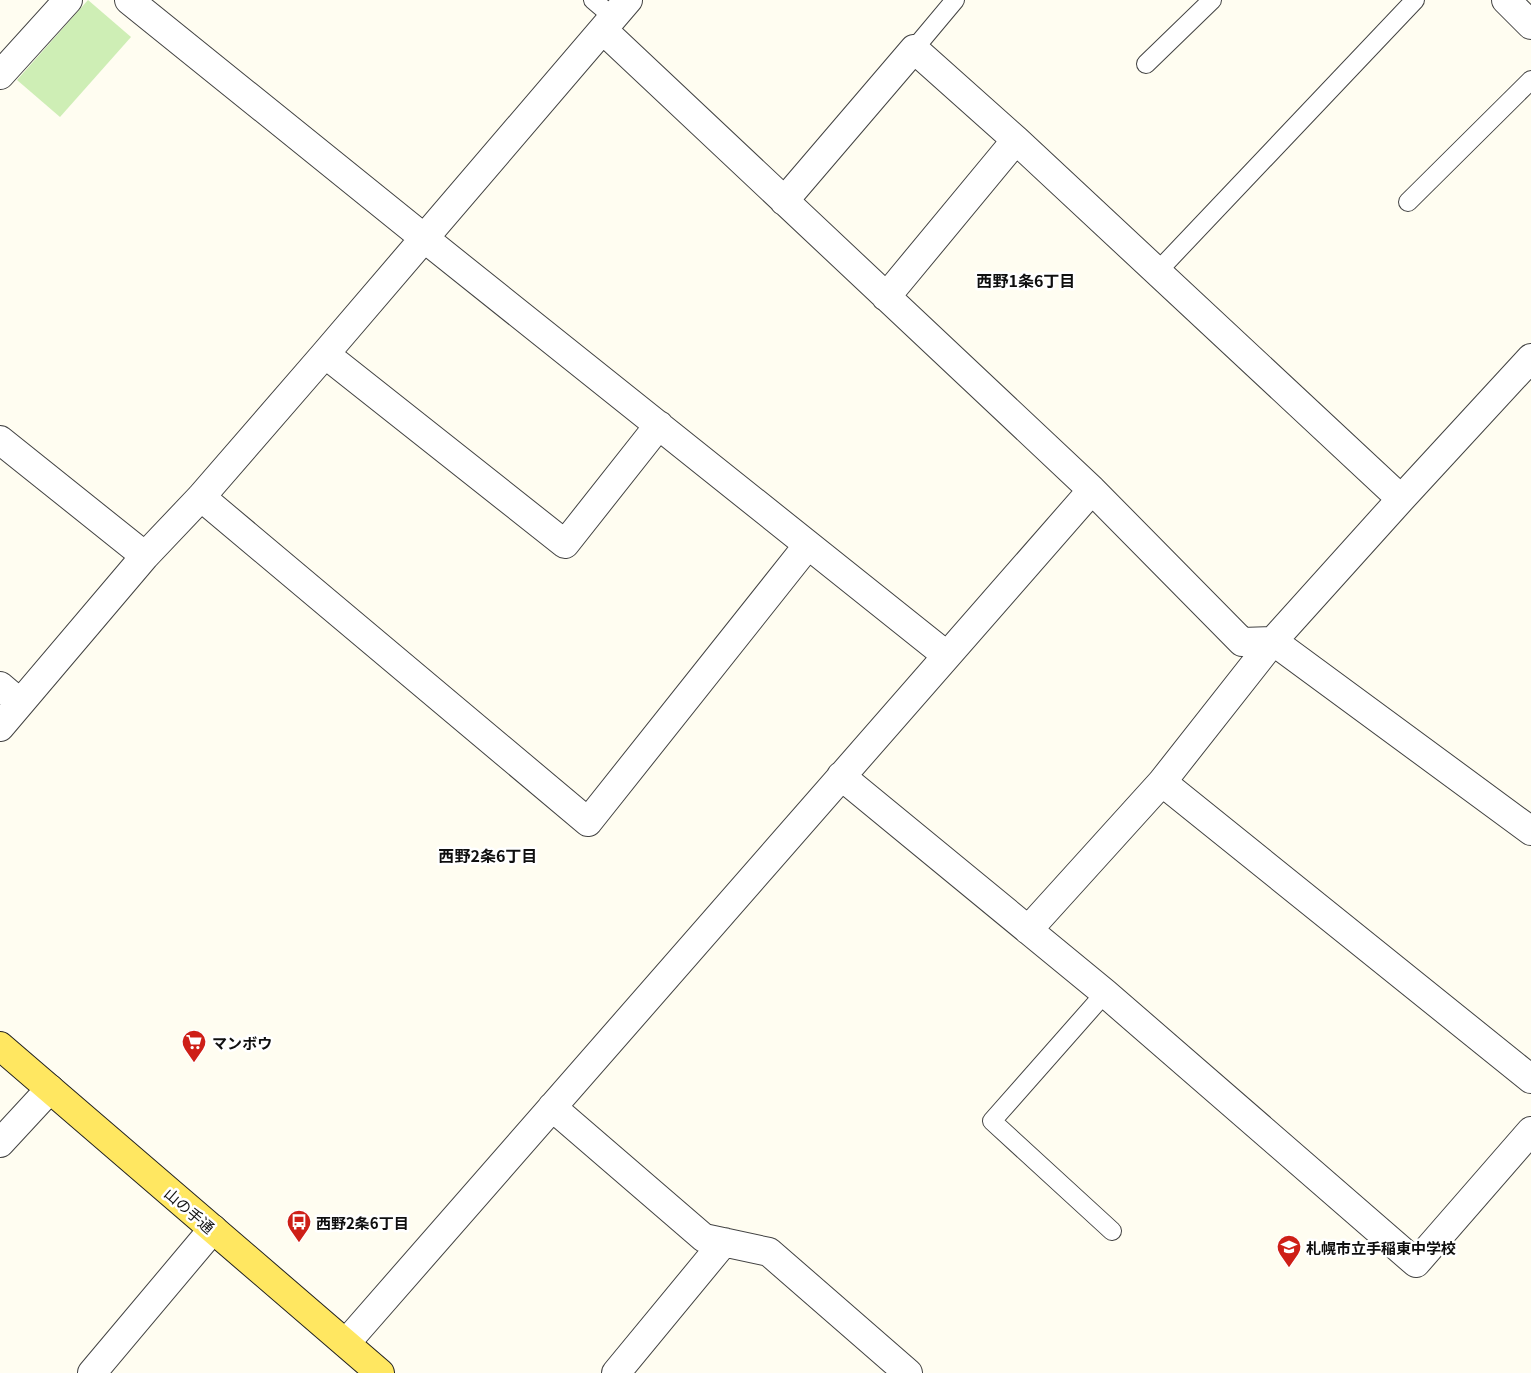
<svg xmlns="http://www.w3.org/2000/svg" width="1531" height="1373" font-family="Georgia,'Noto Sans JP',serif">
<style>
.green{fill:#ceeeb5}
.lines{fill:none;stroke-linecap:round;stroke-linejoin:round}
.lane-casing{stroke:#424242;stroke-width:20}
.street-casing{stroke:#424242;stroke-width:30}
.primary-casing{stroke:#202020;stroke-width:30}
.lane{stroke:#fff;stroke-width:18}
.street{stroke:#fff;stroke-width:28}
.primary{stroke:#ffe761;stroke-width:28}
.labels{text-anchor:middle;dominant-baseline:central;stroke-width:5;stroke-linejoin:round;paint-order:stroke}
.poi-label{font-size:15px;font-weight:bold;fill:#0f0f0f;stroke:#fff;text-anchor:start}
.street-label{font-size:15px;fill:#0f0f0f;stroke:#fff}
.neighbourhood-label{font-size:16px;font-weight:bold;fill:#0f0f0f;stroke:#fff}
</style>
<rect width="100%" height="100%" fill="#fffdf1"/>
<path class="green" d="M 88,0 L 131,37 L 60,117 L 17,80 Z"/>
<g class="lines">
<defs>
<path id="lane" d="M 593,0 L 613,17
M 914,49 L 955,0
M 1146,64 L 1212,0
M 1408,202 L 1531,80
M 1157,272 L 1415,0
M 1105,993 L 992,1121 L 1112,1231"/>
<path id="street" d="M 129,0 L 424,238 L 946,655
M 1506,0 L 1531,25
M 603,30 L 1092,490 L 1242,642 L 1273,641 L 1531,831
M 0,75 L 68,0
M 784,201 L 914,49 L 1016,140 L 1401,499
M 886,297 L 1016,140
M 325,354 L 565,544 L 659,425
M 0,440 L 145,556
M 201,497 L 588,822 L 808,545
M 0,686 L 20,703
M 0,727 L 145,556 L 201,497 L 325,354 L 628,0
M 841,776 L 1105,993 L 1416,1263 L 1531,1131
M 1162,782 L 1531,1079
M 1028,930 L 1162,782 L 1273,641 L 1401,499 L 1531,358
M 552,1107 L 704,1238 L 769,1252 L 908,1373
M 0,1143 L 50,1089
M 346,1343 L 1092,490
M 92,1373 L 213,1229
M 616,1373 L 724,1242"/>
<path id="primary" d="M 0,1046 L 380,1373"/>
</defs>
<use href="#lane" class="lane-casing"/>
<use href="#street" class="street-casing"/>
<use href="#primary" class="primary-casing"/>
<use href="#lane" class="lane"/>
<use href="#street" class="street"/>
<use href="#primary" class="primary"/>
</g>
<defs>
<symbol id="supermarket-pin" viewBox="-11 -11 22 30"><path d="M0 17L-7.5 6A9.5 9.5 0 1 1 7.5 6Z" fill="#ce1f17" stroke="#fff"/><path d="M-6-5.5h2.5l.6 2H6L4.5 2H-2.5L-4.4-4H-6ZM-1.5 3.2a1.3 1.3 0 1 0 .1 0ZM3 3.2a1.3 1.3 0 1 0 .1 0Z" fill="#fff"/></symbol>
<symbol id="bus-pin" viewBox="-11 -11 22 30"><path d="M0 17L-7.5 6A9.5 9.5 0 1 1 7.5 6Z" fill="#ce1f17" stroke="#fff"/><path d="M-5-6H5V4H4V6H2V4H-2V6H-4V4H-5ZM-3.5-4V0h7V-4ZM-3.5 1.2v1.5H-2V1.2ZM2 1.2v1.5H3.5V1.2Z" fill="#fff"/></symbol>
<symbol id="school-pin" viewBox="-11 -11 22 30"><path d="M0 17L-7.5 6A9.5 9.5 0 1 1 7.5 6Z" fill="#ce1f17" stroke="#fff"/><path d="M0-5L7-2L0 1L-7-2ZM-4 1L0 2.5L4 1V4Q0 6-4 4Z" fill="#fff"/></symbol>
</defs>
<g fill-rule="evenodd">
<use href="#supermarket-pin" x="180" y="1028" width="28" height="38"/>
<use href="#bus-pin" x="285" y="1208" width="28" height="38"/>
<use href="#school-pin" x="1275" y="1233" width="28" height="38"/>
</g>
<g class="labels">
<g class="poi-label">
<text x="212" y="1042">マンボウ</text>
<text x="316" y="1222">西野2条6丁目</text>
<text x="1306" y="1247">札幌市立手稲東中学校</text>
</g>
<g class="street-label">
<text transform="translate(190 1210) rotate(41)">山の手通</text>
</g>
<g class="neighbourhood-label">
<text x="1026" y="280">西野1条6丁目</text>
<text x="488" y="855">西野2条6丁目</text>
</g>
</g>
</svg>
